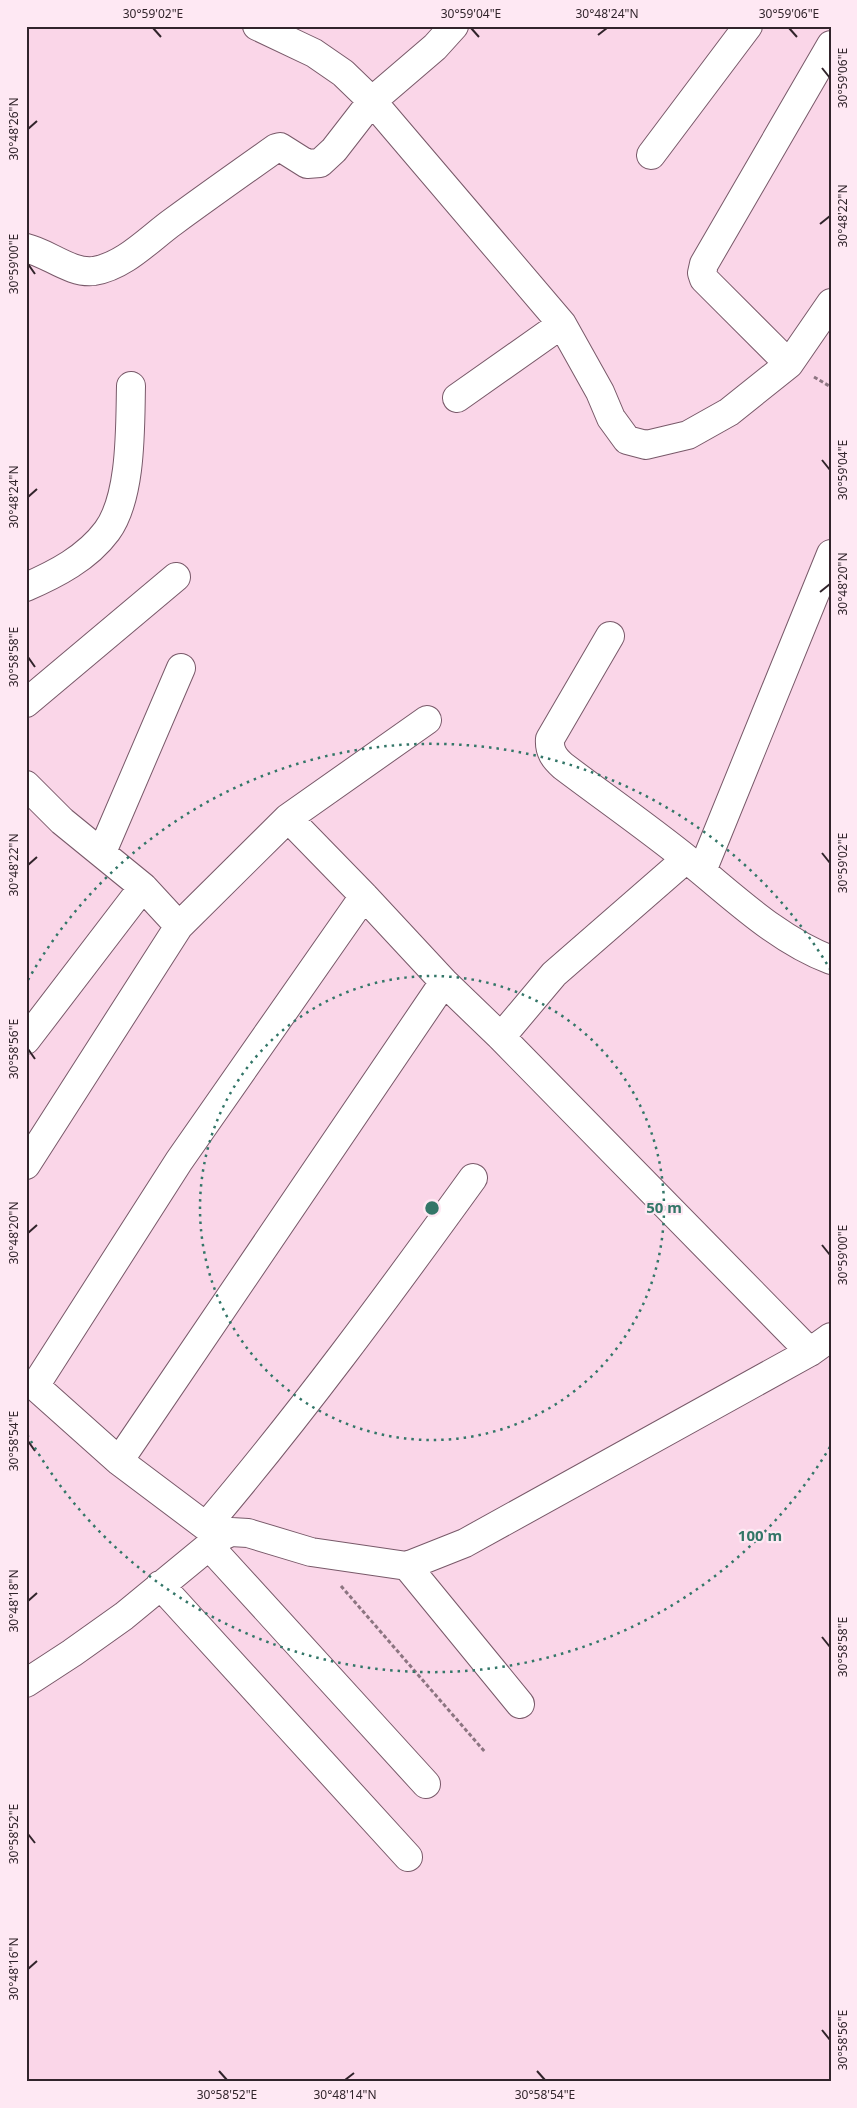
<svg xmlns="http://www.w3.org/2000/svg" width="857" height="2108" font-family="'Noto Sans',sans-serif">
<style>
.lines{fill:none;stroke-linecap:round;stroke-linejoin:round}
.minor-casing{stroke:#785969;stroke-width:30}
.path{stroke:#8c7581;stroke-width:3;stroke-dasharray:4 2.5;stroke-linecap:butt}
.minor{stroke:#fff;stroke-width:28}
.ticks{fill:none;stroke:#31242b;stroke-width:2}
.ring{fill:none;stroke:#337668;stroke-width:2.5;stroke-dasharray:2.5 5}
.centre{fill:#337668;stroke:#fee8f3;stroke-width:2.5}
.ring-label{font-size:15px;text-anchor:middle;font-weight:bold;fill:#337668;stroke:#fee8f3;stroke-width:4.5;stroke-linejoin:round;paint-order:stroke}
.neatline{fill:none;stroke:#31242b;stroke-width:2}
.ticks-label{font-size:12px;text-anchor:middle;fill:#31242b}
</style>
<rect width="100%" height="100%" fill="#fad6e8"/>
<g class="lines">
<defs>
<path id="minor" d="M 257,26 L 314,53 L 343,73 L 372,101 L 562,324 L 600,392 L 611,418 L 627,440 L 646,445 L 688,435 L 729,412 L 789,364 L 831,303
M 651,155 L 748,26
M 26,248 C 48,253 71,274 94,271 C 125,266 150,238 174,221 C 208,196 242,172 276,148 L 280,147 L 307,164 L 320,163 L 334,150 L 372,101 L 435,47 L 454,26
M 789,364 L 704,279 L 702,273 L 704,264 L 831,45
M 457,398 L 562,324
M 26,587 C 56,574 87,558 107,531 C 132,497 130,427 131,386
M 610,636 L 550,739 C 549,751 554,758 563,766 C 604,797 647,827 688,860 C 733,896 776,939 831,960
M 26,703 L 176,577
M 26,785 L 62,821 L 143,887 L 179,926
M 288,818 L 364,896 L 444,982 L 501,1037 L 810,1352
M 102,852 L 181,668
M 702,871 L 831,554
M 501,1037 L 554,974 L 686,859
M 26,1040 L 143,887
M 26,1165 L 179,926 L 288,818 L 427,720
M 119,1461 L 444,982
M 206,1526 C 301,1414 387,1297 473,1178
M 220,1537 L 119,1461 L 35,1386 L 179,1161 L 364,896
M 209,1546 L 426,1784
M 407,1566 L 520,1704
M 160,1585 L 408,1857
M 26,1683 L 72,1653 L 124,1616 L 220,1537 L 231,1532 L 248,1533 L 311,1552 L 407,1566 L 465,1543 L 810,1352 L 831,1337"/>
</defs>
<use href="#minor" class="minor-casing"/>
<path class="path" d="M 661,27 L 662,26
M 814,377 L 831,387
M 341,1586 L 485,1752"/>
<use href="#minor" class="minor"/>
</g>
<path class="ticks" d="M 153,28 L 161,37M 471,28 L 479,37M 789,28 L 797,37M 598,35 L 607,28M 822,68 L 830,78M 28,129 L 37,121M 820,224 L 830,216M 28,264 L 35,274M 822,460 L 830,470M 28,497 L 37,489M 820,592 L 830,584M 28,657 L 35,667M 822,853 L 830,863M 28,865 L 37,857M 28,1049 L 35,1059M 28,1233 L 37,1225M 822,1245 L 830,1255M 28,1441 L 35,1451M 28,1601 L 37,1593M 822,1637 L 830,1647M 28,1834 L 35,1843M 28,1969 L 37,1961M 822,2030 L 830,2040M 219,2071 L 227,2080M 537,2071 L 545,2080M 345,2080 L 354,2073"/>
<g class="ring">
<circle cx="432" cy="1208" r="232"/>
<path d="M830 1447A464 464 0 0 1 28 1436M28 980A464 464 0 0 1 830 969"/>
</g>
<circle cx="432" cy="1208" r="8" class="centre"/>
<g class="ring-label">
<text x="664" y="1213">50 m</text>
<text x="760" y="1541">100 m</text>
</g>
<rect width="857" height="2108" fill="none" stroke="#fee8f3" stroke-width="55"/>
<rect x="28" y="28" width="802" height="2052" class="neatline"/>
<g class="ticks-label">
<text x="153" y="18">30°59'02"E</text>
<text x="471" y="18">30°59'04"E</text>
<text x="607" y="18">30°48'24"N</text>
<text x="789" y="18">30°59'06"E</text>
<text transform="translate(843 78) rotate(-90)" y="4">30°59'06"E</text>
<text transform="translate(14 129) rotate(-90)" y="4">30°48'26"N</text>
<text transform="translate(843 216) rotate(-90)" y="4">30°48'22"N</text>
<text transform="translate(14 264) rotate(-90)" y="4">30°59'00"E</text>
<text transform="translate(843 470) rotate(-90)" y="4">30°59'04"E</text>
<text transform="translate(14 497) rotate(-90)" y="4">30°48'24"N</text>
<text transform="translate(843 584) rotate(-90)" y="4">30°48'20"N</text>
<text transform="translate(14 657) rotate(-90)" y="4">30°58'58"E</text>
<text transform="translate(843 863) rotate(-90)" y="4">30°59'02"E</text>
<text transform="translate(14 865) rotate(-90)" y="4">30°48'22"N</text>
<text transform="translate(14 1049) rotate(-90)" y="4">30°58'56"E</text>
<text transform="translate(14 1233) rotate(-90)" y="4">30°48'20"N</text>
<text transform="translate(843 1255) rotate(-90)" y="4">30°59'00"E</text>
<text transform="translate(14 1441) rotate(-90)" y="4">30°58'54"E</text>
<text transform="translate(14 1601) rotate(-90)" y="4">30°48'18"N</text>
<text transform="translate(843 1647) rotate(-90)" y="4">30°58'58"E</text>
<text transform="translate(14 1834) rotate(-90)" y="4">30°58'52"E</text>
<text transform="translate(14 1969) rotate(-90)" y="4">30°48'16"N</text>
<text transform="translate(843 2040) rotate(-90)" y="4">30°58'56"E</text>
<text x="227" y="2099">30°58'52"E</text>
<text x="345" y="2099">30°48'14"N</text>
<text x="545" y="2099">30°58'54"E</text>
</g>
</svg>
